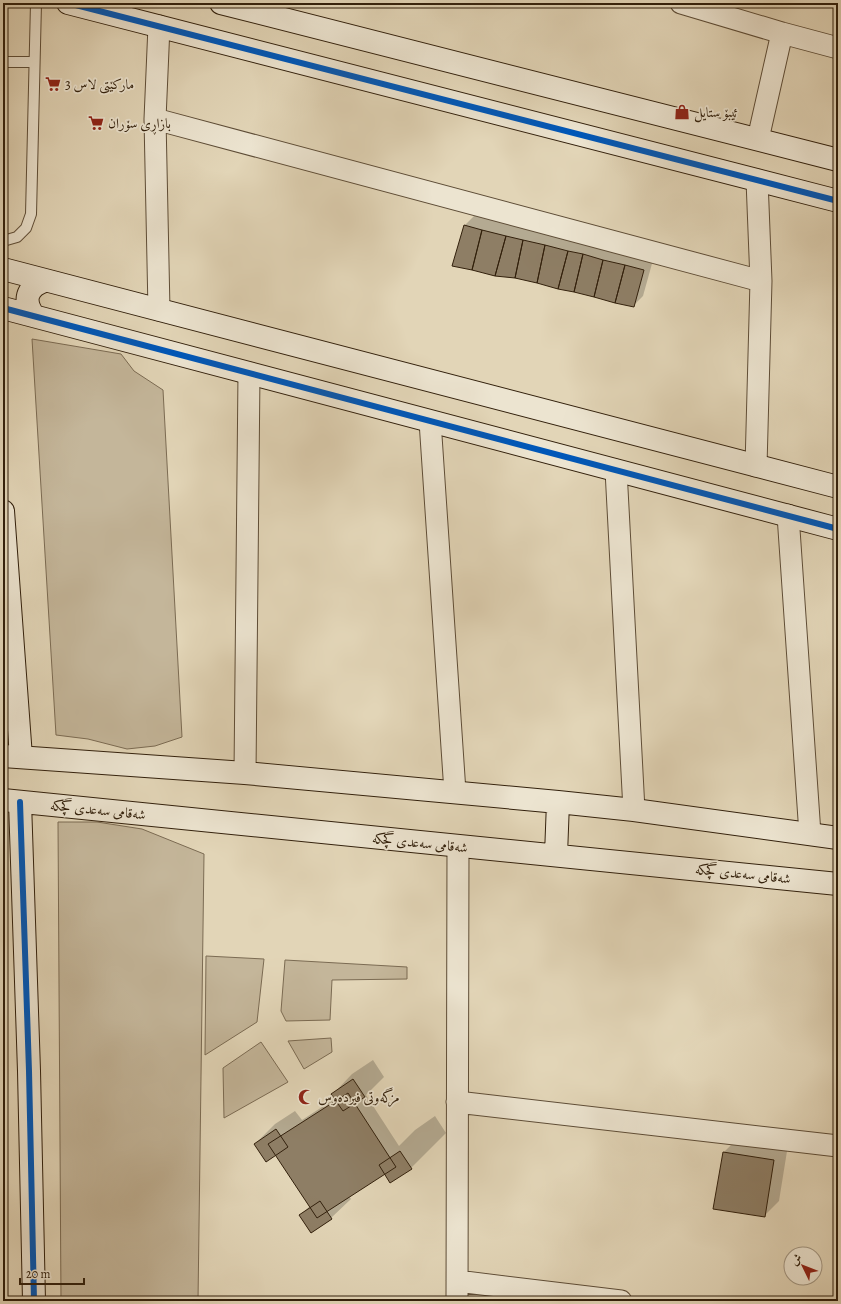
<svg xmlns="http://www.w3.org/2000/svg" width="841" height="1304" font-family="Alegreya,Amiri,serif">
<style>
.green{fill:#c4b69a;stroke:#7b6b53}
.shadow{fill:#0003}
.building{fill:#8e7e65;stroke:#32200c}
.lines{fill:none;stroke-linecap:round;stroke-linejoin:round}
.lane-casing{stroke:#5e4d37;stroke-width:12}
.street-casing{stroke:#5e4d37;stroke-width:23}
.secondary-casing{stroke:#32200c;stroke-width:24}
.lane{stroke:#ece4d0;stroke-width:10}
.street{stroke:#ece4d0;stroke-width:21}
.secondary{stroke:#ece4d0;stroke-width:22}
.cycleway-casing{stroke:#ece4d0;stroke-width:8}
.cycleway{stroke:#0057b8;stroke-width:6}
.labels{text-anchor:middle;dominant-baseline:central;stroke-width:3.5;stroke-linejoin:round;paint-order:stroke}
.poi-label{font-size:14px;fill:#32200c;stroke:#ece4d0;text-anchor:start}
.street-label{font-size:14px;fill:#32200c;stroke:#ece4d0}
</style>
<rect width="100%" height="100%" fill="#e2d5b7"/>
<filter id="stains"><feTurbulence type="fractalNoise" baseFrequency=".005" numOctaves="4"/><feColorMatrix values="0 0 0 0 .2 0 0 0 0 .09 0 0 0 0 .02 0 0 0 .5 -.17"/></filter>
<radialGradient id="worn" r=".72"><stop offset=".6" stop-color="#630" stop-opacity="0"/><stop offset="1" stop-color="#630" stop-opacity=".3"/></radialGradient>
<path class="green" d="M 32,339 L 121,354 L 134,371 L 163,390 L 182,737 L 155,746 L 127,749 L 88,739 L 56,735 Z
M 58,822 L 97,822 L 142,829 L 204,854 L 198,1301 L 61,1301 Z
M 206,956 L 264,959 L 257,1022 L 205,1055 Z
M 285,960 L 407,967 L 407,979 L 332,980 L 330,1020 L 286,1021 L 281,1011 Z
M 331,1038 L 332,1052 L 304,1069 L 288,1041 Z
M 261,1042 L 288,1082 L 224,1118 L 223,1068 Z"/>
<path class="shadow" d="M 475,215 L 653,260 L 643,296 L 633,306 L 538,282 L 495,275 L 454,265 L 465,225 Z
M 373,1060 L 384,1077 L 366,1095 L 399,1146 L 415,1130 L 435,1116 L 446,1133 L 411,1168 L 385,1173 L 349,1196 L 351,1199 L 331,1218 L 300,1215 L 310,1206 L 276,1154 L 255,1144 L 275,1124 L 295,1111 L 302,1120 L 336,1098 L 333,1094 L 352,1074 Z
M 739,1137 L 788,1145 L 779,1201 L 764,1216 L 724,1152 Z
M 275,1300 L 325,1300 L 325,1301 L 274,1301 Z"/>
<path class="building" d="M 464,225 L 482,230 L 472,270 L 452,266 Z
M 482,230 L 506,236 L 495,276 L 472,270 Z
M 506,236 L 523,240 L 515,278 L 495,276 Z
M 523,240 L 545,245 L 537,283 L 515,278 Z
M 545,245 L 568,251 L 558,289 L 537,283 Z
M 568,251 L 583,254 L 574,292 L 558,289 Z
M 583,254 L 603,260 L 594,297 L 574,292 Z
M 603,260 L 625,265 L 615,303 L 594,297 Z
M 625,265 L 644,270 L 634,307 L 615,303 Z
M 353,1079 L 365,1097 L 343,1111 L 331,1094 Z
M 348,1093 L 396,1167 L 317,1218 L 268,1144 Z
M 276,1129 L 288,1147 L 266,1162 L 254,1144 Z
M 400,1151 L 412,1169 L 390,1183 L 379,1165 Z
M 723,1152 L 774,1160 L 765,1217 L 713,1209 Z
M 320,1201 L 332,1219 L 311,1233 L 299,1215 Z"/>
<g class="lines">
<defs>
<path id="lane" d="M 3,62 L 34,62
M 3,241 L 17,237 L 26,228 L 31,214 L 36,3"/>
<path id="street" d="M 681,3 L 782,33 L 838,48
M 155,119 L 761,281
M 758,139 L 782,33
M 159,310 L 155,119 L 159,26
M 430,421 L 455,792
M 756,466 L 761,281 L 757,180
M 616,470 L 634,810
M 788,515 L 810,834
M 245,773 L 249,373
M 457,1102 L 838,1146
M 457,1281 L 621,1301
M 457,1301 L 458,847"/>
<path id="secondary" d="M 68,3 L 838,201
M 221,3 L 838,160
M 3,269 L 838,487
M 3,308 L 838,529
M 34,316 C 23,301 26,288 44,281
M 3,511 L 21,757
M 3,756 L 245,773 L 558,802 L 634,810 L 838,838
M 3,800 L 838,884
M 20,802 L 29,1071 L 34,1301
M 556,855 L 558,802"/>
</defs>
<use href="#lane" class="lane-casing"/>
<use href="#street" class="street-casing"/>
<use href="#secondary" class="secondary-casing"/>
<use href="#lane" class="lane"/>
<use href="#street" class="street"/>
<use href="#secondary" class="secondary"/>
<defs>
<path id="cycleway" d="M 68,3 L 838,201
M 3,308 L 838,529
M 20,802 L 29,1071 L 34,1301"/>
</defs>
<use href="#cycleway" class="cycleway-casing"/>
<use href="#cycleway" class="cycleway"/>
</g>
<defs>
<symbol id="supermarket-bare" viewBox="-9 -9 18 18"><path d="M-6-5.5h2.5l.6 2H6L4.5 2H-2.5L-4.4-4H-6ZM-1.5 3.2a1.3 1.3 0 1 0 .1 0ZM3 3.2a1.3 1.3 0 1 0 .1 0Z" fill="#8f2418" stroke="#ece4d0" stroke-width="2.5" paint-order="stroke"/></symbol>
<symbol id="shop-bare" viewBox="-9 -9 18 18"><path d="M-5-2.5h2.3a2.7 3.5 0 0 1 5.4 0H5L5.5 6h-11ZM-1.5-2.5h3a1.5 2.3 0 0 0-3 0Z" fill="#8f2418" stroke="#ece4d0" stroke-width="2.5" paint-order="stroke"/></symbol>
<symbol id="mosque-bare" viewBox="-9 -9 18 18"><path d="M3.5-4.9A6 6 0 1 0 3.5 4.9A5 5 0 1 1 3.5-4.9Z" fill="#8f2418" stroke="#ece4d0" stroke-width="2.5" paint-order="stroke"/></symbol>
</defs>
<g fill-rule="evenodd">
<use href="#supermarket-bare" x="42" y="73" width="22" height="22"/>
<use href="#shop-bare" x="671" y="101" width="22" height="22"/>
<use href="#supermarket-bare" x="85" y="112" width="22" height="22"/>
<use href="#mosque-bare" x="295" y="1086" width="22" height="22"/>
</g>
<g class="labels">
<g class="poi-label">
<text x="65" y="84">مارکێتی لاس 3</text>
<text x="694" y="112">ئیبۆ ستایل</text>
<text x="108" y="123">بازاڕی سۆران</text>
<text x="318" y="1097">مزگەوتی فیردەوس</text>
</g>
<g class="street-label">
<text transform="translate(98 810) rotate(6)">شەقامی سەعدی گچکە</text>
<text transform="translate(420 843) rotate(6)">شەقامی سەعدی گچکە</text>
<text transform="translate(743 874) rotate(6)">شەقامی سەعدی گچکە</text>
</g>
</g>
<rect width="841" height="1304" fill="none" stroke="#e2d5b7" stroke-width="16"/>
<rect x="4" y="4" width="833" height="1296" fill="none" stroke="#32200c" stroke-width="2"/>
<rect x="8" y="8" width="825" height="1288" fill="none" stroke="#32200c"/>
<g transform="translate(803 1266) rotate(313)"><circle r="19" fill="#ece4d0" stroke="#a29682"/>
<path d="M0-3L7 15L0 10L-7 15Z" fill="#8f2418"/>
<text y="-6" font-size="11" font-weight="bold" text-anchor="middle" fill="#32200c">ش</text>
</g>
<path d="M20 1278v6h64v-6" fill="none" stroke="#32200c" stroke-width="2"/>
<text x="26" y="1278" font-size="12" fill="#32200c" stroke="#ece4d0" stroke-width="3" paint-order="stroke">20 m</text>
<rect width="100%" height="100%" filter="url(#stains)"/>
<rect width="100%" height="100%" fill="url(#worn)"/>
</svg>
